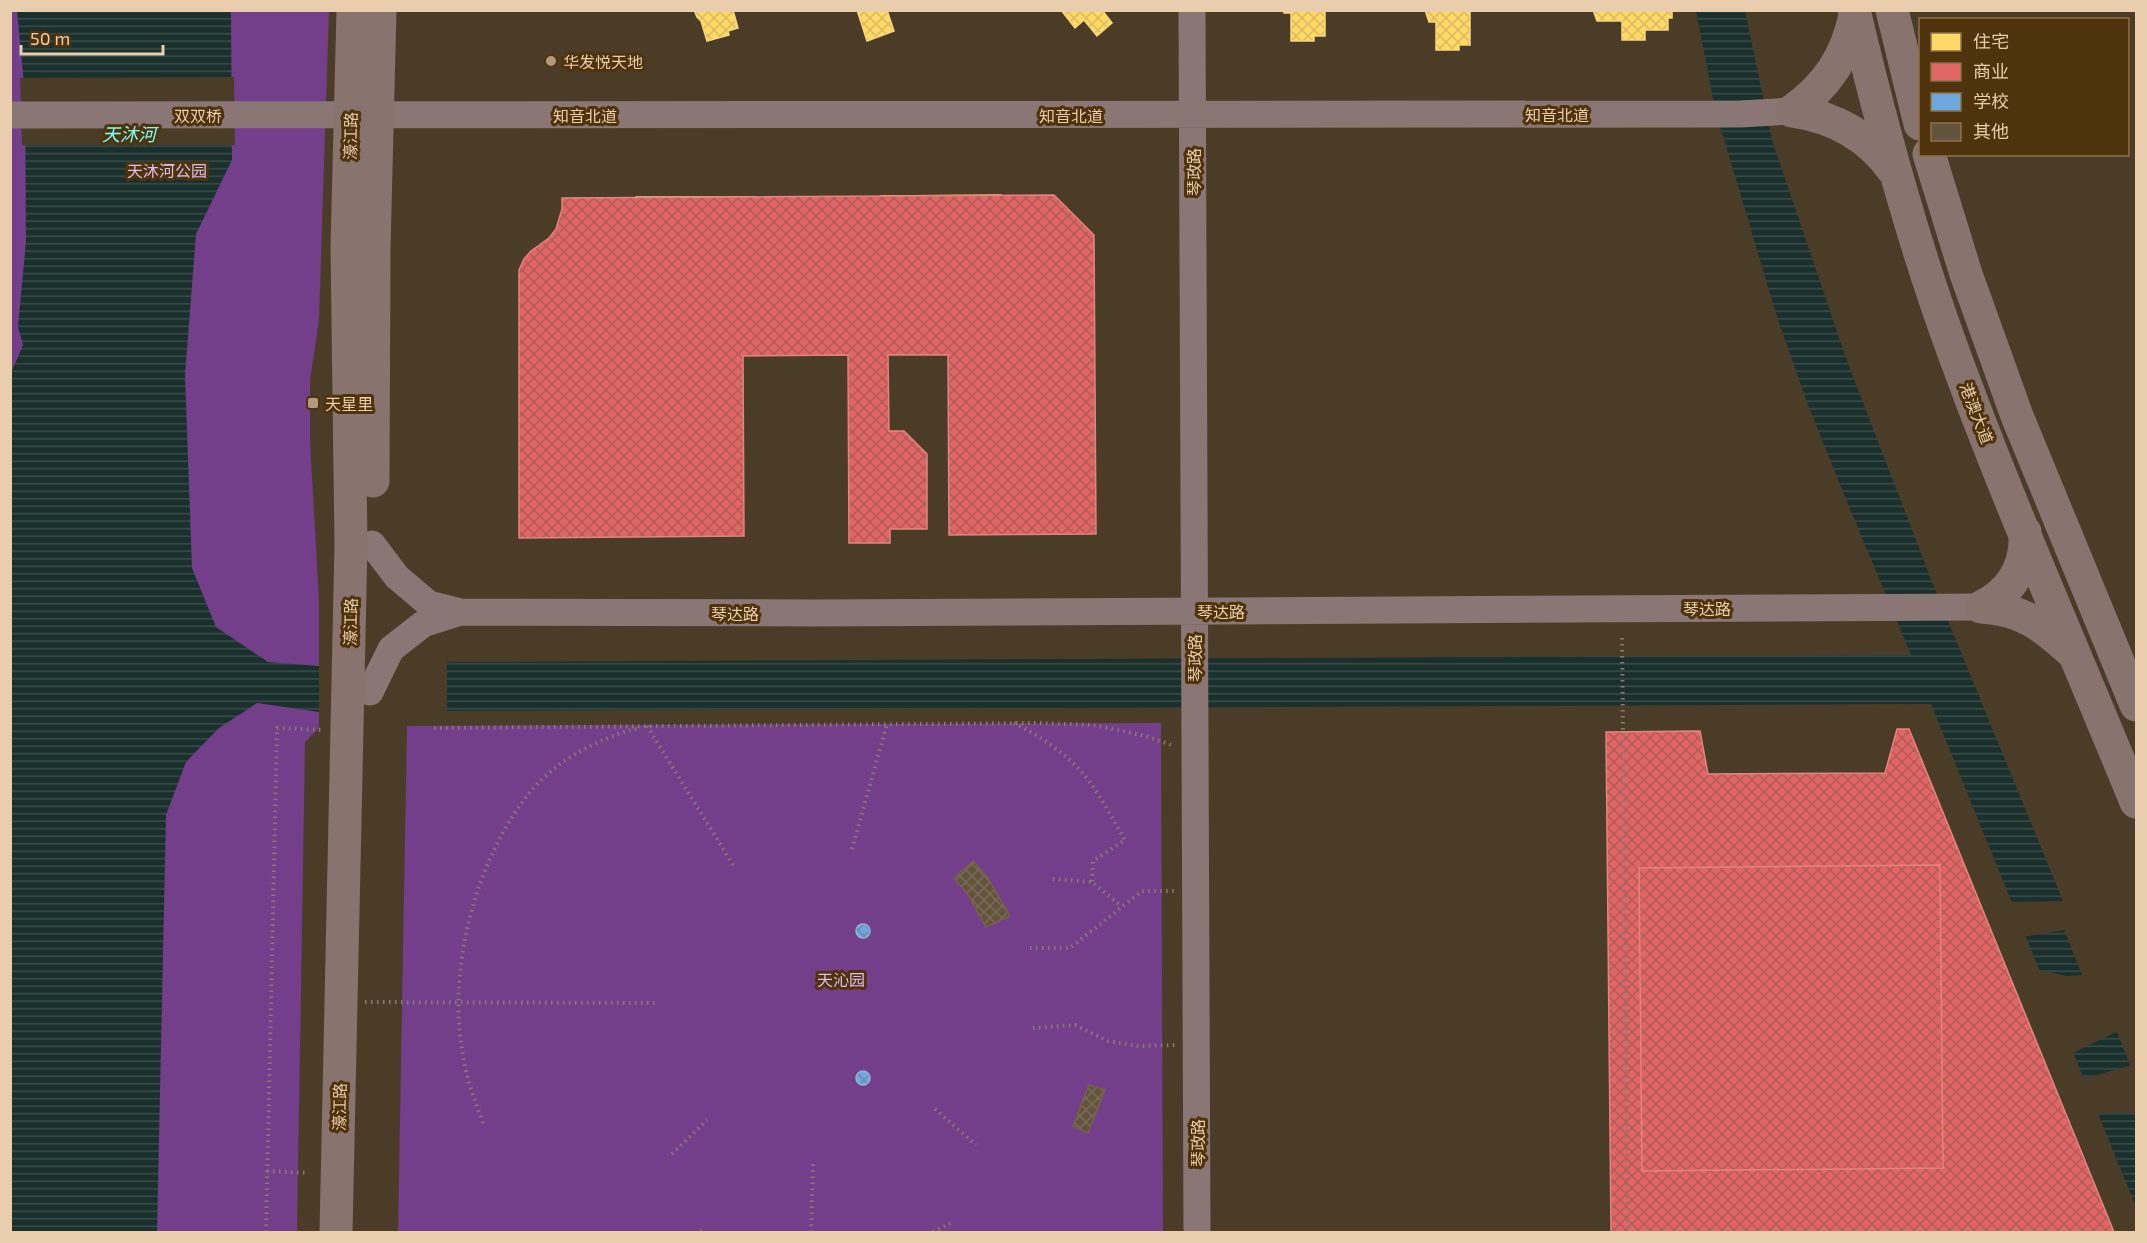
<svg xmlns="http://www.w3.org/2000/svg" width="2147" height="1243" font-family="'Exo 2','Noto Sans SC',sans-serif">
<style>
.green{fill:#733f8b}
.water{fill:url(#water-rules)}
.pier{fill:#4b3c28}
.homes{fill:url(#homes-cross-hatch);stroke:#f9d57b;stroke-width:1.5;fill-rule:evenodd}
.shops{fill:url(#shops-cross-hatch);stroke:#e3857b;stroke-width:1.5}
.schools{fill:url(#schools-cross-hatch);stroke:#94b3ce;stroke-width:1.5}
.building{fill:url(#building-cross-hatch);stroke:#746249;stroke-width:1.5}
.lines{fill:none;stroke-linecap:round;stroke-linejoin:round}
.path{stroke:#8a7a74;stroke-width:4;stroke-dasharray:1.5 4.5;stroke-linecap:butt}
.minor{stroke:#897675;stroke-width:27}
.major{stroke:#89736e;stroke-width:33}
.poi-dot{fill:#b29a7e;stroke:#4f330c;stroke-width:2}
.labels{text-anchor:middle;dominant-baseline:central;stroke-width:6;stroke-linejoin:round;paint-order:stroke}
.poi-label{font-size:16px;fill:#eacdac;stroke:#4f330c;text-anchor:start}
.street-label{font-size:16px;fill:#eacdac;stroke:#4f330c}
.park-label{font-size:16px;fill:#dcbdf1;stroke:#4f330c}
.water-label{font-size:18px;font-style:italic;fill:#7afdf7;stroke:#4f330c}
</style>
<defs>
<pattern id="water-rules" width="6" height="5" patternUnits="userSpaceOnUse" patternTransform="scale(1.5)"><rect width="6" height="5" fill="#19302d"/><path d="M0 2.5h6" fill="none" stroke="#3b4d49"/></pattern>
<pattern id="homes-cross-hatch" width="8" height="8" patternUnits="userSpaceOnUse" patternTransform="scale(1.5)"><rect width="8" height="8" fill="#ffd966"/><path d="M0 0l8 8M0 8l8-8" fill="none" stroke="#daba5c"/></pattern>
<pattern id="shops-cross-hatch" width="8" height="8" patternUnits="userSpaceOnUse" patternTransform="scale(1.5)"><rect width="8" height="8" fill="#e06666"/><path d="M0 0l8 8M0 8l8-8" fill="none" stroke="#b25a57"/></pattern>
<pattern id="schools-cross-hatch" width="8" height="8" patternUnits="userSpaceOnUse" patternTransform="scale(1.5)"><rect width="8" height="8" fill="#6fa8dc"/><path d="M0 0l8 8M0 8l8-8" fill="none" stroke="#658eb2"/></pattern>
<pattern id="building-cross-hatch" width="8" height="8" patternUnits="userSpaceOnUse" patternTransform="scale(1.5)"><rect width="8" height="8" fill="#62533d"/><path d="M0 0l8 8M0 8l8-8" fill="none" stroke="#796b56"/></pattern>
</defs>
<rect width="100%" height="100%" fill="#4b3c28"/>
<path class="green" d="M 10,11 L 329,11 L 319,320 L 310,380 L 310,442 L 319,601 L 319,728 L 305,742 L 297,1232 L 11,1232 Z
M 1161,723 L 1163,1232 L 398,1232 L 407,726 Z"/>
<path class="water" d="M 17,11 L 231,11 L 232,160 L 196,234 L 185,375 L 192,568 L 216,627 L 268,662 L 319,666 L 319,712 L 257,703 L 219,728 L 186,762 L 166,815 L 157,1232 L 11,1232 L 10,375 L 23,345 L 18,327 L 26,241 L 25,94 Z
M 1696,11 L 1745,11 L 1772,140 L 1847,361 L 1931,579 L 2136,1079 L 2136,1207 L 1931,704 L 447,711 L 447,662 L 1911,655 L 1843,492 L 1808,405 L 1777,317 L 1715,109 Z"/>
<path class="pier" d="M 234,77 L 235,145 L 22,145 L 20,78 Z
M 2067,901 L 2120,1030 L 2071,1054 L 2036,969 L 2067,976 L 2082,975 L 2064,930 L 2023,937 L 2009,902 Z
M 2134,1064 L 2136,1071 L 2136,1113 L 2095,1113 L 2081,1078 L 2101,1074 Z"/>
<path class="homes" d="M 694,10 L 733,10 L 738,28 L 728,31 L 729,35 L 707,41 L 701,21 L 697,17 Z
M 857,10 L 887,10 L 894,31 L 867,41 Z
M 1061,10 L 1102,10 L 1112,23 L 1097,36 L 1084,20 L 1075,28 Z
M 1283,10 L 1325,10 L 1325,36 L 1314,36 L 1314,41 L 1291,41 L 1291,13 L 1284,13 Z
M 1425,10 L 1470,10 L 1470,45 L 1459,45 L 1459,50 L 1436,50 L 1436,22 L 1429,22 Z
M 1593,10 L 1672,10 L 1672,18 L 1668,18 L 1668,30 L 1645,30 L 1645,40 L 1622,40 L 1622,21 L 1597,21 Z
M 1001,195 L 1002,317 L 882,317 L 881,196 ZM 920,234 L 963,234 L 964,278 L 920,278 Z
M 636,197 L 756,197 L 757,317 L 636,318 ZM 674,236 L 718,236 L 718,279 L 675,279 Z
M 1080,377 L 1081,499 L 961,499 L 960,378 ZM 1042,416 L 1042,460 L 999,460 L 999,417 Z
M 585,405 L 705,405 L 706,526 L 585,527 ZM 624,444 L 667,444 L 667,487 L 624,488 Z"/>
<path class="shops" d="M 1054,195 L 1094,235 L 1096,534 L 949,535 L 948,355 L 888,355 L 889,431 L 904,431 L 927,454 L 927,529 L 890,529 L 890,543 L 849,543 L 848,355 L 743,356 L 744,536 L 519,538 L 519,270 L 524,259 L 531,251 L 549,238 L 556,229 L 562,209 L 562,198 Z
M 1897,729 L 1909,729 L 2114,1232 L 1611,1232 L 1606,732 L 1700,731 L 1708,774 L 1885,773 Z
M 1940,865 L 1943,1168 L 1642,1171 L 1639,868 Z"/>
<path class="schools" d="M856 931a7 7 0 1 1 14 0a7 7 0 1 1-14 0Z
M856 1078a7 7 0 1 1 14 0a7 7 0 1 1-14 0Z"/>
<path class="building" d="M 973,861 L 988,878 L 1010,916 L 986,927 L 967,893 L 954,878 Z
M 1089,1085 L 1105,1090 L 1088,1133 L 1073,1126 Z"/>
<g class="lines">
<path class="path" d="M 1622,638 L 1628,1232
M 1014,723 C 1036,734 1058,748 1076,766 C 1096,786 1110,815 1125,840 L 1093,861 L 1092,882
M 647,726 L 735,868
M 434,728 L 1038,723 L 1093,725 L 1146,736 L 1174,746
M 852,849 L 887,724
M 1053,879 L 1092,882 L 1122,907
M 1030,948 L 1070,948 L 1142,891 L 1174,891
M 365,1002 L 658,1003
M 1033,1028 L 1075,1025 L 1108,1041 L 1139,1046 L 1175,1045
M 935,1109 L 976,1145
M 483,1123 C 474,1099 465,1074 462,1049 C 448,965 477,856 531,791 C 558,759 599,738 639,728
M 672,1154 L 707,1120
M 267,1171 L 309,1173
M 700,1231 L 703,1232
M 266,1232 L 277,728 L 323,730
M 811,1232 L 813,1164
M 933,1232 L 951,1223"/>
<path class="minor" d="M 1192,10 L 1197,1232
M 10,115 L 1741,114 L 1792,111
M 372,544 L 397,577 L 429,604 L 461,612 L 813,613 L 1981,607
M 370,692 L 391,649 L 423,624 L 461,612"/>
<path class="major" d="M 1854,10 C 1882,129 1914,246 1956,359 C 2011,509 2076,655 2136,802
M 1892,10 L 1920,124
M 1792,111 C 1834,117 1868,135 1893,170
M 1792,111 C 1827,86 1847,56 1855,15
M 1929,154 L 1966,274 L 2017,416 L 2136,705
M 373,481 L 374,248 L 380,10
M 1981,607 C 2023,609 2043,626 2073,653
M 1981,607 C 2012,592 2027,566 2025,532
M 336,1232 L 351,544 L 347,247 L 353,10"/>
</g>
<g class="poi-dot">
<circle cx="551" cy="61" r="6"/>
<rect x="307" y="397" width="12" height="12" rx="3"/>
</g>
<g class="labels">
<g class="poi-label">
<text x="563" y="61">华发悦天地</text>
<text x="325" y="403">天星里</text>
</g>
<g class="street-label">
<text x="1557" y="114">知音北道</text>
<text x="198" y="115">双双桥</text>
<text x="585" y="115">知音北道</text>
<text x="1071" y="115">知音北道</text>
<text transform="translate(350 136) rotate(-89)">濠江路</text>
<text transform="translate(1193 172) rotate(-90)">琴政路</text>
<text transform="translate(1977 413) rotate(69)">港澳大道</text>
<text x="1707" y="608">琴达路</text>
<text x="1221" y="611">琴达路</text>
<text x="735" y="613">琴达路</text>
<text transform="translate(350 622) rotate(-89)">濠江路</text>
<text transform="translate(1194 658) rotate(-90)">琴政路</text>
<text transform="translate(339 1107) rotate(-89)">濠江路</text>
<text transform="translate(1197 1143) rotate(-90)">琴政路</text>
</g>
<g class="park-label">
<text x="167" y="170">天沐河公园</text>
<text x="841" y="979">天沁园</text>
</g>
<g class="water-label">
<text x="129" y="134">天沐河</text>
</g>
</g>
<rect width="2147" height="1243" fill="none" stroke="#eacdac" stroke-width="24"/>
<rect x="1919" y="18" width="210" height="138" fill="#4f330c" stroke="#8d714c" stroke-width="1.5"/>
<rect x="1931" y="33" width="30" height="18" fill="#ffd966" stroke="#8d714c" stroke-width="1.5"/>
<text x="1973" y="48" font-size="18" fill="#eacdac">住宅</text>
<rect x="1931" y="63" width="30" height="18" fill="#e06666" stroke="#8d714c" stroke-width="1.5"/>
<text x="1973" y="78" font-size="18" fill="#eacdac">商业</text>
<rect x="1931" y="93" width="30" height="18" fill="#6fa8dc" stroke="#8d714c" stroke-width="1.5"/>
<text x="1973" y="108" font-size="18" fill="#eacdac">学校</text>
<rect x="1931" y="123" width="30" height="18" fill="#62533d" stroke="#8d714c" stroke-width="1.5"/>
<text x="1973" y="138" font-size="18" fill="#eacdac">其他</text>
<path d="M21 45v9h142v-9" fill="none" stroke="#eacdac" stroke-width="3"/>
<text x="30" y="45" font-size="18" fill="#eacdac" stroke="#4f330c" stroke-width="4.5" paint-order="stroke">50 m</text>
</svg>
